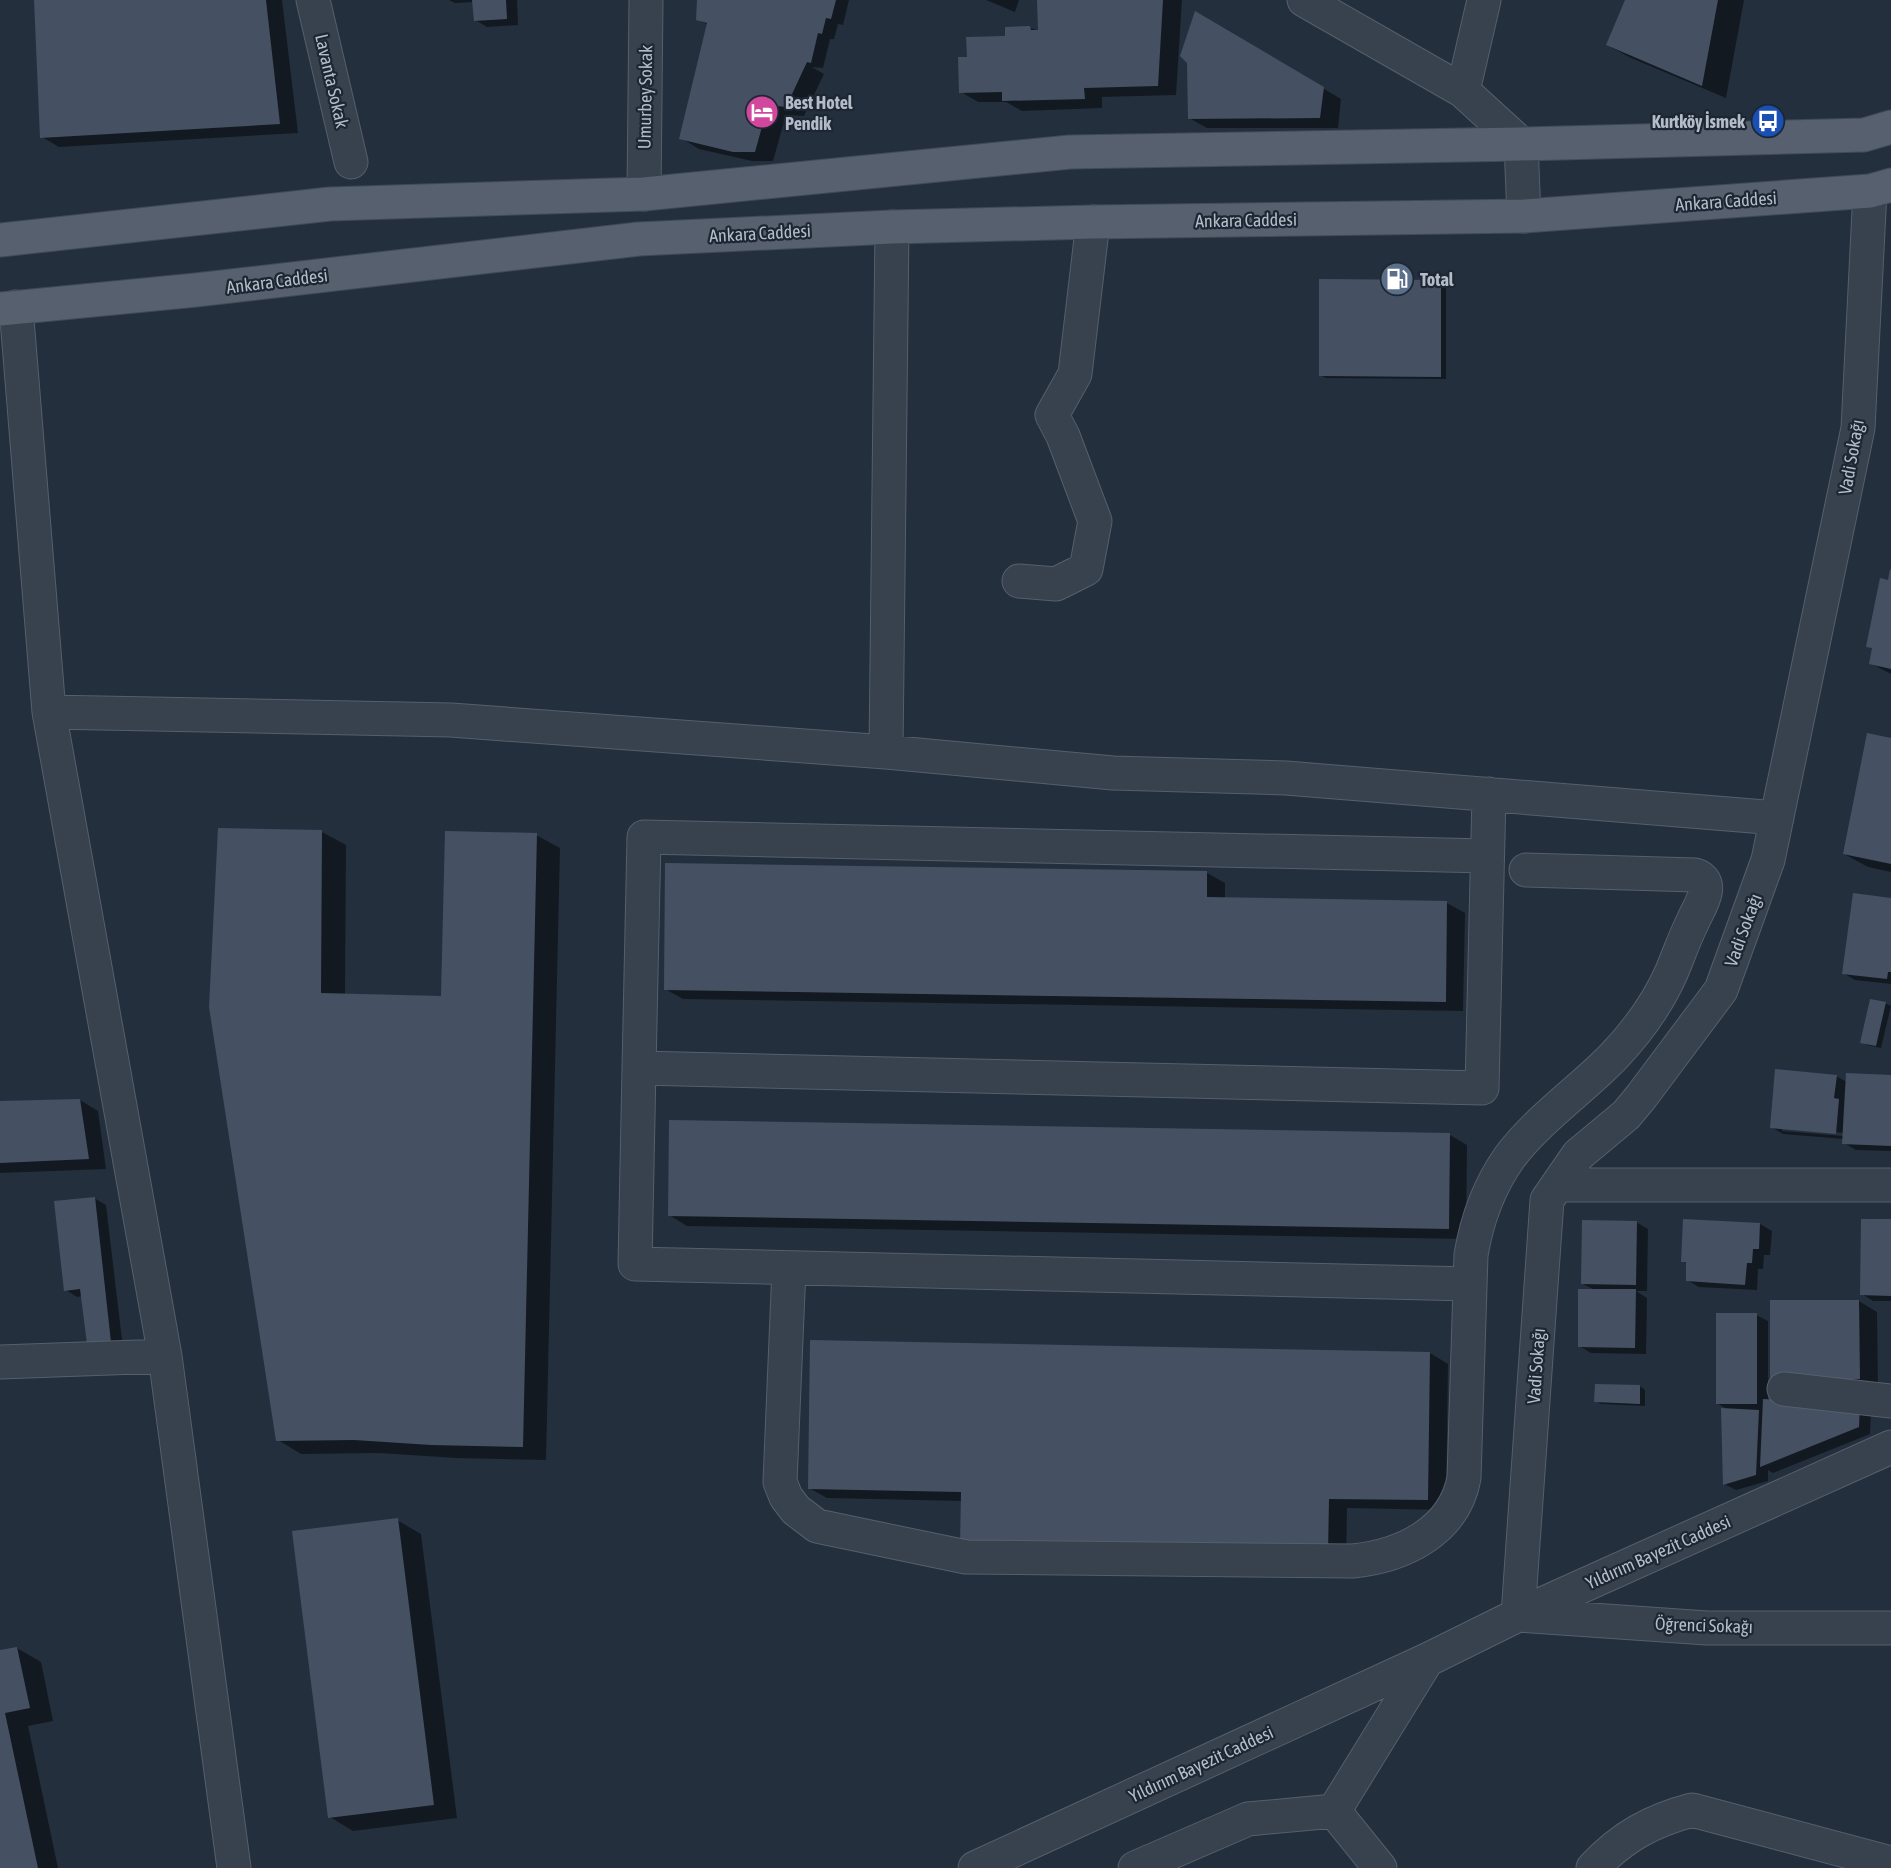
<svg xmlns="http://www.w3.org/2000/svg" width="1891" height="1868" font-family="'Asap Condensed',sans-serif">
<style>
.shadow{fill:#0007;fill-rule:evenodd}
.building{fill:#455162}
.lines{fill:none;stroke-linecap:round;stroke-linejoin:round}
.minor-casing{stroke:#565f6c;stroke-width:35}
.major-casing{stroke:#414a57;stroke-width:35}
.minor{stroke:#38414e;stroke-width:33}
.major{stroke:#56606e;stroke-width:33}
.labels{text-anchor:middle;dominant-baseline:central;stroke-width:4.5;stroke-linejoin:round;paint-order:stroke}
.street-label{font-size:18px;fill:#b4bcc9;stroke:#1d2633}
.poi-label{font-size:18px;font-weight:bold;fill:#b4bcc9;stroke:#1d2633;text-anchor:start}
</style>
<rect width="100%" height="100%" fill="#242f3e"/>
<path class="shadow" d="M 35,0 L 282,0 L 298,133 L 59,147 L 42,137 Z
M 449,0 L 517,0 L 518,25 L 487,27 L 475,20 L 474,2 L 455,3 Z
M 698,0 L 849,0 L 843,25 L 838,24 L 834,39 L 830,39 L 823,68 L 812,67 L 824,74 L 804,116 L 786,115 L 773,161 L 752,161 L 699,149 L 681,138 L 708,25 L 697,19 Z
M 986,0 L 1019,0 L 1015,12 Z
M 1039,0 L 1182,0 L 1176,95 L 1102,97 L 1102,108 L 1022,111 L 1006,102 L 978,102 L 961,92 L 968,58 L 1007,38 L 1030,28 L 1040,31 Z
M 1627,0 L 1744,0 L 1726,98 L 1631,58 L 1607,45 Z
M 1213,23 L 1341,99 L 1338,128 L 1207,128 L 1189,118 Z
M 1441,281 L 1446,285 L 1446,379 L 1326,378 L 1320,375 Z
M 1891,572 L 1891,674 L 1870,663 L 1873,649 L 1868,646 Z
M 1891,739 L 1891,872 L 1868,867 L 1844,854 Z
M 322,832 L 346,845 L 345,995 L 442,997 L 536,835 L 560,848 L 546,1460 L 456,1458 L 379,1453 L 301,1454 L 278,1440 Z
M 666,865 L 1207,873 L 1225,883 L 1225,899 L 1447,903 L 1465,913 L 1463,1011 L 683,999 L 665,989 Z
M 1891,900 L 1891,984 L 1855,980 L 1843,973 Z
M 1885,1003 L 1891,1006 L 1881,1048 L 1867,1045 L 1862,1042 Z
M 1836,1076 L 1847,1082 L 1891,1076 L 1891,1151 L 1856,1150 L 1844,1143 L 1844,1139 L 1783,1134 L 1771,1127 ZM 1782,1127 L 1844,1133 L 1844,1136 L 1782,1131 Z
M 80,1100 L 98,1111 L 106,1169 L 0,1173 L 0,1102 Z
M 1450,1135 L 1467,1145 L 1466,1239 L 687,1226 L 669,1215 Z
M 94,1198 L 106,1205 L 123,1348 L 100,1350 L 88,1344 L 83,1296 L 77,1297 L 66,1290 L 55,1203 ZM 119,1340 L 119,1343 L 97,1345 L 97,1342 Z
M 1891,1220 L 1891,1301 L 1873,1301 L 1862,1294 Z
M 1636,1222 L 1648,1229 L 1647,1291 L 1636,1291 L 1647,1298 L 1646,1354 L 1591,1353 L 1579,1346 L 1595,1290 L 1583,1284 Z
M 1760,1224 L 1772,1231 L 1770,1255 L 1764,1255 L 1763,1269 L 1758,1269 L 1757,1290 L 1699,1287 L 1687,1280 L 1688,1264 L 1683,1261 Z
M 1859,1301 L 1877,1312 L 1878,1389 L 1790,1389 Z
M 1756,1315 L 1768,1321 L 1768,1401 L 1871,1412 L 1870,1434 L 1773,1473 L 1768,1470 L 1768,1481 L 1736,1490 L 1724,1484 L 1729,1410 L 1718,1404 Z
M 1430,1353 L 1448,1364 L 1446,1510 L 1347,1508 L 1346,1564 L 962,1501 L 827,1498 L 809,1488 Z
M 1640,1386 L 1645,1390 L 1645,1406 L 1601,1404 L 1596,1401 Z
M 397,1520 L 421,1534 L 457,1818 L 353,1831 L 330,1817 Z
M 17,1648 L 41,1662 L 53,1721 L 28,1726 L 58,1868 L 0,1868 L 0,1652 Z"/>
<path class="building" d="M 34,0 L 266,0 L 280,124 L 40,138 Z
M 472,0 L 506,0 L 507,19 L 474,21 Z
M 697,0 L 836,0 L 831,19 L 826,18 L 822,34 L 818,33 L 811,63 L 807,62 L 786,107 L 768,105 L 755,152 L 733,152 L 679,139 L 707,23 L 696,20 Z
M 1037,0 L 1163,0 L 1158,86 L 1084,88 L 1085,99 L 1002,101 L 1002,92 L 959,93 L 958,57 L 967,57 L 966,37 L 1005,36 L 1005,27 L 1030,26 L 1031,30 L 1038,30 Z
M 1625,0 L 1718,0 L 1702,86 L 1606,45 Z
M 1195,11 L 1324,87 L 1320,118 L 1188,119 L 1187,63 L 1180,56 Z
M 1319,279 L 1441,280 L 1441,377 L 1319,376 Z
M 1890,569 L 1891,570 L 1891,669 L 1869,664 L 1872,648 L 1866,647 L 1880,578 L 1888,580 Z
M 1867,733 L 1891,738 L 1891,864 L 1843,854 Z
M 218,828 L 322,830 L 321,993 L 441,996 L 445,831 L 537,833 L 523,1447 L 431,1445 L 354,1440 L 276,1441 L 209,1007 Z
M 665,863 L 1207,871 L 1207,897 L 1447,901 L 1446,1002 L 664,990 Z
M 1853,893 L 1891,898 L 1891,972 L 1888,972 L 1887,979 L 1842,974 Z
M 1870,999 L 1886,1002 L 1876,1046 L 1860,1043 Z
M 1775,1069 L 1837,1075 L 1834,1098 L 1839,1099 L 1836,1134 L 1770,1128 Z
M 1846,1073 L 1891,1075 L 1891,1146 L 1842,1144 Z
M 80,1099 L 89,1159 L 0,1163 L 0,1101 Z
M 669,1120 L 1450,1133 L 1449,1229 L 668,1216 Z
M 95,1197 L 111,1342 L 87,1344 L 80,1289 L 64,1291 L 54,1201 Z
M 1683,1219 L 1760,1223 L 1759,1249 L 1753,1249 L 1752,1263 L 1747,1263 L 1745,1285 L 1686,1281 L 1686,1262 L 1681,1262 Z
M 1861,1219 L 1891,1219 L 1891,1296 L 1860,1295 Z
M 1582,1220 L 1637,1221 L 1636,1285 L 1581,1284 Z
M 1578,1289 L 1636,1289 L 1635,1348 L 1578,1347 Z
M 1770,1300 L 1859,1300 L 1860,1379 L 1770,1380 Z
M 1716,1313 L 1757,1313 L 1757,1404 L 1716,1404 Z
M 810,1340 L 1430,1352 L 1428,1500 L 1329,1499 L 1328,1554 L 960,1547 L 961,1492 L 808,1489 Z
M 1595,1384 L 1640,1385 L 1640,1404 L 1594,1402 Z
M 1763,1399 L 1860,1403 L 1859,1427 L 1760,1467 Z
M 1721,1408 L 1759,1410 L 1756,1475 L 1723,1485 Z
M 398,1518 L 434,1805 L 328,1818 L 292,1531 Z
M 17,1647 L 30,1708 L 5,1713 L 38,1868 L 0,1868 L 0,1650 Z"/>
<g class="lines">
<defs>
<path id="minor" d="M 313,0 L 351,162
M 1304,0 L 1463,91 L 1521,144 L 1524,216
M 1463,91 L 1484,0
M 1870,191 L 1858,428 L 1768,860 L 1721,990 L 1641,1097 L 1626,1115 L 1578,1155 L 1547,1200 L 1518,1615 L 1707,1628 L 1891,1628
M 644,194 L 646,0
M 16,307 L 49,712 L 165,1356 L 234,1868
M 1019,581 L 1056,584 L 1086,569 L 1095,521 L 1063,436 L 1052,415 L 1075,374 L 1093,222
M 49,712 L 451,720 L 886,752 L 1113,773 L 1286,778 L 1777,818
M 886,752 L 892,227
M 1487,856 L 644,837 L 639,1068 L 1482,1088 L 1489,794
M 639,1068 L 635,1264 L 1470,1284
M 1558,1185 L 1891,1185
M 789,1268 L 780,1482 L 786,1497 L 796,1510 L 817,1526 L 966,1557 L 1353,1561 C 1402,1556 1454,1532 1464,1478 L 1471,1255 C 1477,1219 1488,1188 1509,1158 C 1536,1121 1581,1090 1613,1057 C 1637,1032 1658,1003 1672,971 C 1679,954 1685,937 1693,921 C 1699,907 1717,882 1695,875 L 1526,870
M 0,1362 L 165,1356
M 1784,1389 L 1891,1401
M 1334,1811 L 1427,1660
M 1334,1811 L 1380,1868
M 975,1868 L 1427,1660 L 1518,1615 L 1891,1447
M 1135,1868 L 1248,1819 L 1334,1811
M 1593,1868 C 1622,1837 1651,1821 1692,1810 L 1891,1863"/>
<path id="major" d="M 0,240 L 330,204 L 644,194 L 1070,152 L 1521,144 L 1864,135 L 1891,127
M 0,309 L 196,290 L 639,239 L 892,227 L 1093,222 L 1524,216 L 1870,191 L 1891,185"/>
</defs>
<use href="#minor" class="minor-casing"/>
<use href="#major" class="major-casing"/>
<use href="#minor" class="minor"/>
<use href="#major" class="major"/>
</g>
<defs>
<symbol id="hotel-disc" viewBox="-11 -11 22 22"><circle r="9.5" fill="#d1479c" stroke="#1d2633"/><path d="M-6-4.5h1.5V1H6V5H4.5V3h-9V5H-6ZM-4 0a1.8 1.8 0 1 1 3.6 0ZM.5 0V-2.5h3Q6-2.5 6 0Z" fill="#fff"/></symbol>
<symbol id="bus-disc" viewBox="-11 -11 22 22"><circle r="9.5" fill="#1a4fb4" stroke="#1d2633"/><path d="M-5-6H5V4H4V6H2V4H-2V6H-4V4H-5ZM-3.5-4V0h7V-4ZM-3.5 1.2v1.5H-2V1.2ZM2 1.2v1.5H3.5V1.2Z" fill="#fff"/></symbol>
<symbol id="fuel-disc" viewBox="-11 -11 22 22"><circle r="9.5" fill="#5c6f8a" stroke="#1d2633"/><path d="M-5.5-6h7V0h2V4h1.3V-2.5L3-4.5l.8-.8L6-3V5H2.5V1h-1V6h-7ZM-4.2-4.7v3.2H.2V-4.7Z" fill="#fff"/></symbol>
</defs>
<g fill-rule="evenodd">
<use href="#hotel-disc" x="743" y="93" width="38" height="38"/>
<use href="#bus-disc" x="1749" y="102" width="38" height="38"/>
<use href="#fuel-disc" x="1378" y="260" width="38" height="38"/>
</g>
<g class="labels">
<g class="street-label">
<text transform="translate(332 81) rotate(77)">Lavanta Sokak</text>
<text transform="translate(645 97) rotate(-89)">Umurbey Sokak</text>
<text transform="translate(1726 201) rotate(-4)">Ankara Caddesi</text>
<text transform="translate(1246 220) rotate(-1)">Ankara Caddesi</text>
<text transform="translate(760 233) rotate(-3)">Ankara Caddesi</text>
<text transform="translate(277 281) rotate(-7)">Ankara Caddesi</text>
<text transform="translate(1851 457) rotate(-80)">Vadi Sokağı</text>
<text transform="translate(1743 930) rotate(-70)">Vadi Sokağı</text>
<text transform="translate(1536 1366) rotate(-86)">Vadi Sokağı</text>
<text transform="translate(1658 1552) rotate(-24)">Yıldırım Bayezit Caddesi</text>
<text transform="translate(1704 1625) rotate(2)">Öğrenci Sokağı</text>
<text transform="translate(1201 1764) rotate(-25)">Yıldırım Bayezit Caddesi</text>
</g>
<g class="poi-label">
<text x="785" y="102">Best Hotel<tspan x="785" dy="21">Pendik</tspan></text>
<text x="1745" y="121" text-anchor="end">Kurtköy İsmek</text>
<text x="1420" y="279">Total</text>
</g>
</g>
</svg>
